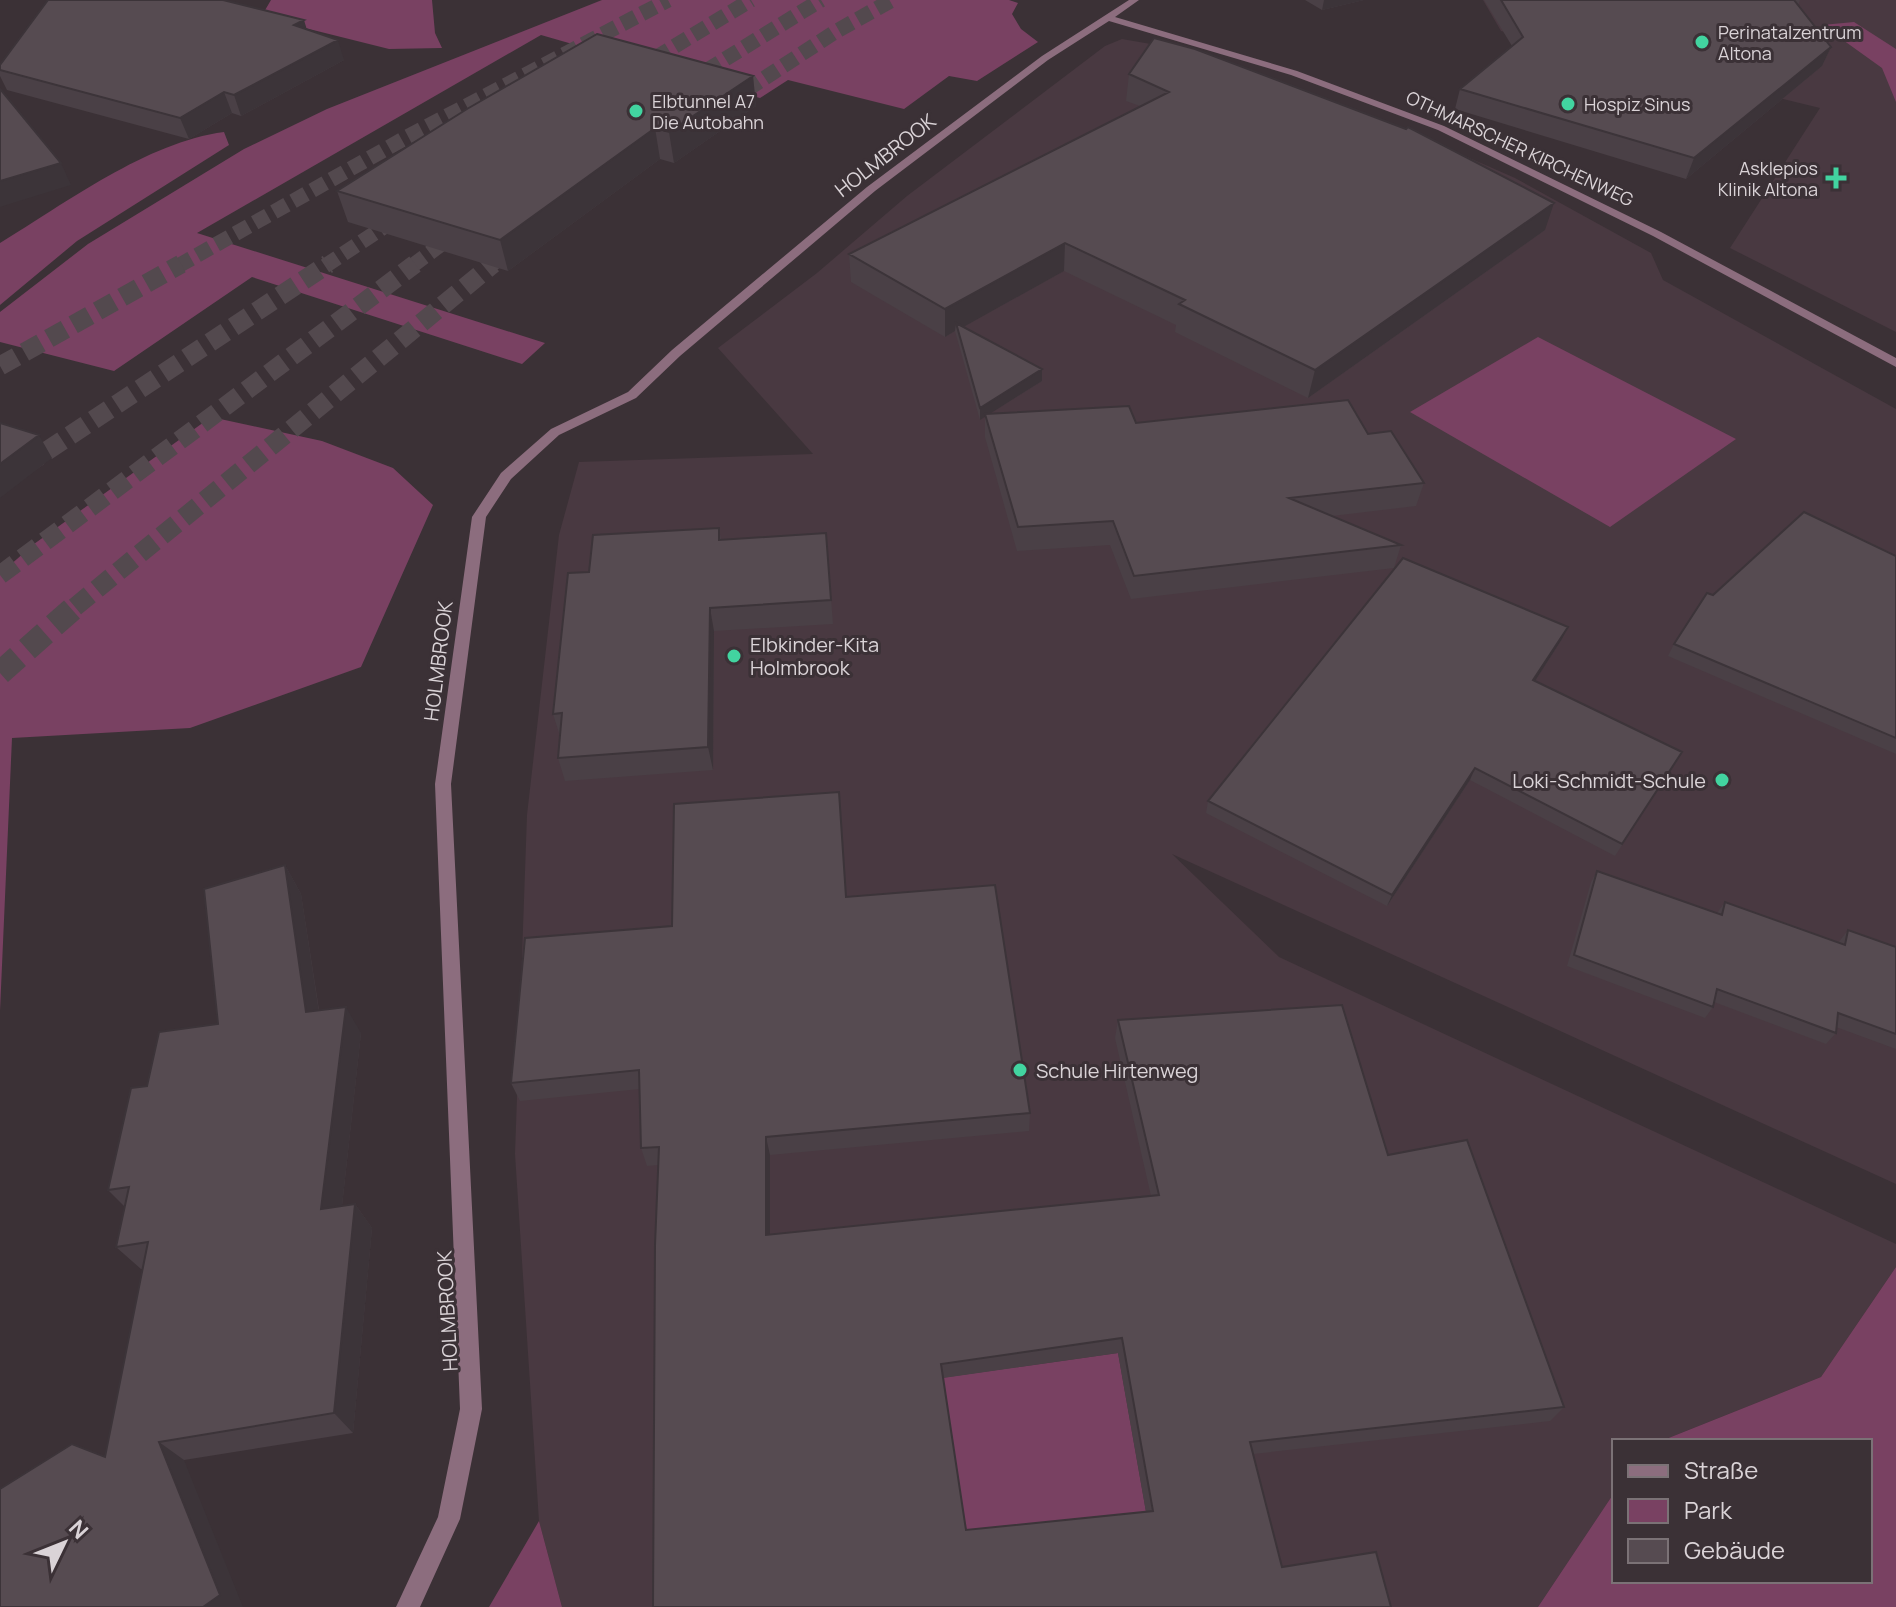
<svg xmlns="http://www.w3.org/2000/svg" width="1896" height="1607" font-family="Manrope,sans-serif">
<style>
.built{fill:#493941}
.green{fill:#794162}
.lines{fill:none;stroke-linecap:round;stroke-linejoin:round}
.motorway-tunnel-far2{stroke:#53494e;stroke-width:15;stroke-dasharray:15 7;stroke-linecap:butt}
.motorway-tunnel-far1{stroke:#53494e;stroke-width:19;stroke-dasharray:19 9;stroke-linecap:butt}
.motorway-tunnel{stroke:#53494e;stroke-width:24;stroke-dasharray:24 12;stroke-linecap:butt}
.minor{fill:#8c6d7e;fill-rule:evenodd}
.wall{fill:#4a4046;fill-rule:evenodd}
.shaded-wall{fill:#3c3439}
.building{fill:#564b51;stroke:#3c3439;stroke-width:2;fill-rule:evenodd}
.poi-dot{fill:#42d4a0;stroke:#3b3136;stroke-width:3}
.labels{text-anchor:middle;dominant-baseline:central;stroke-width:6;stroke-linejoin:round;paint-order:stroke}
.far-poi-label{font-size:18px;fill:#dad3d7;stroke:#3b3136;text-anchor:start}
.far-street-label{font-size:18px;fill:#dad3d7;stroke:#3b3136}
.street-label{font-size:20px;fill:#dad3d7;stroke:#3b3136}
.poi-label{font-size:20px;fill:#dad3d7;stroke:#3b3136;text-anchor:start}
</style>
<rect width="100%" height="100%" fill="#3b3136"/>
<path class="built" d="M 1483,0 L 1896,0 L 1896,332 L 1730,248 L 1820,108 L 1501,31 Z
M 1122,39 L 1168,47 L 1399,127 L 1515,178 L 1651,253 L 1663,280 L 1896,409 L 1896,1184 L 1172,854 L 1279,957 L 1896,1244 L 1896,1267 L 1821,1377 L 1661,1441 L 1614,1441 L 1614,1493 L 1538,1607 L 562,1607 L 539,1521 L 515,1154 L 527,815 L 559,535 L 579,462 L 813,454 L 718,348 L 817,273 L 907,196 L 1105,46 Z"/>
<path class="green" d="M 271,0 L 432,0 L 435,33 L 442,48 L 389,49 L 261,17 Z
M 602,0 L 1009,0 L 1018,3 L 1012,14 L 1021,29 L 1038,42 L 977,81 L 949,76 L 904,109 L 788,80 L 760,98 L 541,35 L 197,233 L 545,343 L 522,364 L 252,277 L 114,371 L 0,342 L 0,312 L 88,244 L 244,149 L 327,109 Z
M 1854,22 L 1896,49 L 1896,102 L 1882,68 L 1822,25 Z
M 224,132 L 229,145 L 77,241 L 0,305 L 0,243 C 66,203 147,142 224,132 Z
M 1538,337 L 1736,439 L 1610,527 L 1410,412 Z
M 211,417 L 322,441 L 393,468 L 433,505 L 361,667 L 190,728 L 12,738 L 0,1011 L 0,574 L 34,544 Z
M 1896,1267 L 1896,1607 L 1538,1607 L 1614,1493 L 1614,1581 L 1870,1581 L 1870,1441 L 1661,1441 L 1821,1377 Z
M 1118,1353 L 1148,1523 L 966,1542 L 941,1378 Z
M 539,1521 L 562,1607 L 489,1607 Z"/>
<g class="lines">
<path class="motorway-tunnel-far2" d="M 637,69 L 751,0
M 688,82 L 821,0
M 728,102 L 835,32 L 892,0
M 178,266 L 407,137 L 668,0
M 325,266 L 405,213
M 412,266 L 459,231
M 490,266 L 516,245"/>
<path class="motorway-tunnel-far1" d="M 0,366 L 181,264
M 0,482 L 328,264
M 0,575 L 415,264
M 75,607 L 493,264"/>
<path class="motorway-tunnel" d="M 0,673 L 77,605"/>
<path class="minor" d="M 1129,0 L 1139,0 L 1115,17 L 1297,71 L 1444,126 L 1661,232 L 1896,358 L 1896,367 L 1653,236 L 1438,130 L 1291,75 L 1109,21 L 1048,60 L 875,191 L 680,356 L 636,398 L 559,435 L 511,479 L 486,517 L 451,784 L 482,1409 L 460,1519 L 420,1607 L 396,1607 L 438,1517 L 460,1409 L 435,784 L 472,517 L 501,473 L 551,429 L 628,392 L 672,350 L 867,187 L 1042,56 Z"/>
</g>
<path class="wall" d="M 1305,0 L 1364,0 L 1322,10 Z
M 1484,0 L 1800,0 L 1798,6 L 1831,47 L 1822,66 L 1686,179 L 1455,109 L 1460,89 L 1512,46 Z
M 306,30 L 344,60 L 241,116 L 232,113 L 189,139 L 7,90 L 0,76 L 0,65 Z
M 1129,74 L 1545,230 L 1308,398 L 1175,332 L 1176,325 L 1064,271 L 963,327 L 1042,369 L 1042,381 L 989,414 L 1136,423 L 1368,434 L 1424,483 L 1416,506 L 1332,516 L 1401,545 L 1394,568 L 1131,599 L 1110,545 L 1017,551 L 985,437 L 985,416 L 980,420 L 955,331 L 945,337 L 851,282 L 849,254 L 1140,106 L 1126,101 Z
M 753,76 L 756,106 L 674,163 L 660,159 L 508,271 L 348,222 L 337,191 Z
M 719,528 L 721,540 L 826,533 L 833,624 L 714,631 L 713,770 L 565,781 L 558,758 L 560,736 L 553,714 Z
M 1896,556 L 1896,754 L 1668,656 L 1674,644 L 1713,595 Z
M 1568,627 L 1562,639 L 1535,681 L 1682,752 L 1615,856 L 1470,780 L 1387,906 L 1206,813 L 1208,801 Z
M 285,865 L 301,894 L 319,1010 L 361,1033 L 342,1206 L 355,1204 L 372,1228 L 353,1433 L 184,1460 L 105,1457 L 143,1269 L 141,1269 L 116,1247 L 125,1207 L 108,1190 L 147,1086 L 218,1024 Z
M 1597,871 L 1717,913 L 1725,902 L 1838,943 L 1848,930 L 1896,947 L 1896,1049 L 1836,1027 L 1836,1033 L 1826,1044 L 1714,1002 L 1713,1007 L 1705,1018 L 1567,966 L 1591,882 Z
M 847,897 L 1030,1113 L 1029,1131 L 770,1155 L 770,1235 L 1151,1196 L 1115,1038 L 1118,1020 L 1388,1155 L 1564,1407 L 1550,1421 L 1253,1454 L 1282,1567 L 1391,1607 L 653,1607 L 658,1165 L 647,1166 L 641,1148 L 640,1089 L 520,1101 L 511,1083 L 672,926 ZM 1118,1353 L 1146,1512 L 966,1530 L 943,1378 Z"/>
<path class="shaded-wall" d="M 1324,0 L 1364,0 L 1322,10 Z
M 304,20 L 310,40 L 294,25 Z
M 338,40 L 344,60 L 241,116 L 234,95 Z
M 1831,47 L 1822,66 L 1686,179 L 1694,158 Z
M 753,76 L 756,106 L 674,163 L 669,132 Z
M 224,92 L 232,113 L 189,139 L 180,118 Z
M 655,128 L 660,159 L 508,271 L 500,240 Z
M 61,163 L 71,185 L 0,207 L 0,181 Z
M 1554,203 L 1545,230 L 1308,398 L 1315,370 Z
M 1065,243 L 1064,271 L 958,330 L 956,323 L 955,331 L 945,337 L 945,309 Z
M 1042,369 L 1042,381 L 980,420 L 980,408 Z
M 39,435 L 52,458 L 0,498 L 0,464 Z
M 710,608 L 714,631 L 713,770 L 708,747 Z
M 1568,627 L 1562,639 L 1528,692 L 1533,680 Z
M 1475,768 L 1470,780 L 1387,906 L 1392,895 Z
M 285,865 L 301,894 L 323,1038 L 306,1012 Z
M 346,1007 L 361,1033 L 339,1233 L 321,1209 Z
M 766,1137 L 770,1155 L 770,1252 L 766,1235 Z
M 355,1204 L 372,1228 L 353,1433 L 334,1413 Z
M 159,1442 L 184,1460 L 243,1607 L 203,1607 Z"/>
<path class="building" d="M 48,0 L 223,0 L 304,20 L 294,25 L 338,40 L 234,95 L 224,92 L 180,118 L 0,70 L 0,65 Z
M 1501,0 L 1794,0 L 1831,47 L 1694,158 L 1460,89 L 1523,37 Z
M 597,34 L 753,76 L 669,132 L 655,128 L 500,240 L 337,191 L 467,109 Z
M 1154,38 L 1195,49 L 1406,129 L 1408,127 L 1554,203 L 1315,370 L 1179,304 L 1185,300 L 1065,243 L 945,309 L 849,254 L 1169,92 L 1129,74 Z
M 0,89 L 61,163 L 0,181 Z
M 956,323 L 1042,369 L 980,408 Z
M 1348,400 L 1368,434 L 1391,431 L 1424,483 L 1289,498 L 1401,545 L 1134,576 L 1113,521 L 1018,527 L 985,414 L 1129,406 L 1136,423 Z
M 0,423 L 39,435 L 0,464 Z
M 1804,512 L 1896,556 L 1896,738 L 1674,644 L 1707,593 L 1713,595 Z
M 719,528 L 719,540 L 826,533 L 831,600 L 710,608 L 708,747 L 558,758 L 562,713 L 553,714 L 568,573 L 589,572 L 593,535 Z
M 1403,558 L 1568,627 L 1533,680 L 1682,752 L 1622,844 L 1475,768 L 1392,895 L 1208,801 Z
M 839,792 L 846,897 L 995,885 L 1030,1113 L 766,1137 L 766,1235 L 1159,1195 L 1118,1020 L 1342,1005 L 1388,1155 L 1467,1140 L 1564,1407 L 1250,1442 L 1282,1567 L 1376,1552 L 1391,1607 L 653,1607 L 655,1245 L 659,1147 L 641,1148 L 639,1070 L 511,1083 L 525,938 L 672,926 L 674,804 ZM 1122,1338 L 1153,1511 L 966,1530 L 941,1364 Z
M 285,865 L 306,1012 L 346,1007 L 321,1209 L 355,1204 L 334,1413 L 159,1442 L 220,1595 L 203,1607 L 0,1607 L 0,1489 L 72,1444 L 105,1457 L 148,1242 L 116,1247 L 129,1187 L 108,1190 L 131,1088 L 147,1086 L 159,1032 L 218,1024 L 204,889 Z
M 1597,871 L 1722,915 L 1725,902 L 1845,945 L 1848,930 L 1896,947 L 1896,1034 L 1838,1013 L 1836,1033 L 1717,989 L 1713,1007 L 1574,955 Z"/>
<g class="poi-dot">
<circle cx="1702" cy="42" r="8"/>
<circle cx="1568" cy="104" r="8"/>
<circle cx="636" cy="111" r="8"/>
<path d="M1832 166h8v8h8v8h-8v8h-8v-8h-8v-8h8z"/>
<circle cx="734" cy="656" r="8"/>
<circle cx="1722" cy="780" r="8"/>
<circle cx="1020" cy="1070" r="8"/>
</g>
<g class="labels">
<g class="far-poi-label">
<text x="1718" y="32">Perinatalzentrum<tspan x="1718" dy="21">Altona</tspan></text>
<text x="652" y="101">Elbtunnel A7<tspan x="652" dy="21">Die Autobahn</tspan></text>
<text x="1584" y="104">Hospiz Sinus</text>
<text x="1818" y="168" text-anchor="end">Asklepios<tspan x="1818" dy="21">Klinik Altona</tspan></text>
</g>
<g class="far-street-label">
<text transform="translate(1520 148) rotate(25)">OTHMARSCHER KIRCHENWEG</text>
</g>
<g class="street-label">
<text transform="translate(885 155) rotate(-38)">HOLMBROOK</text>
<text transform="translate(438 661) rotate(-83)">HOLMBROOK</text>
<text transform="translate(447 1311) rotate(-93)">HOLMBROOK</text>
</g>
<g class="poi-label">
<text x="750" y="644">Elbkinder-Kita<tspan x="750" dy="23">Holmbrook</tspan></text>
<text x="1706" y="780" text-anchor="end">Loki-Schmidt-Schule</text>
<text x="1036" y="1070">Schule Hirtenweg</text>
</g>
</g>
<rect x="1612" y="1439" width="260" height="144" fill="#3b3136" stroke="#7b7276" stroke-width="2"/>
<rect x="1628" y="1465" width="40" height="12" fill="#8c6d7e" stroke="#7b7276" stroke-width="2"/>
<text x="1684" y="1479" font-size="24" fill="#dad3d7">Straße</text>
<rect x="1628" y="1499" width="40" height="24" fill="#794162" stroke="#7b7276" stroke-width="2"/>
<text x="1684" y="1519" font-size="24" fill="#dad3d7">Park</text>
<rect x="1628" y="1539" width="40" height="24" fill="#564b51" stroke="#7b7276" stroke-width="2"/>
<text x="1684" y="1559" font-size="24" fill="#dad3d7">Gebäude</text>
<g transform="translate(64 1543) rotate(47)" stroke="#3b3136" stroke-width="6" paint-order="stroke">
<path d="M0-6L14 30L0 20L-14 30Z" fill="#dad3d7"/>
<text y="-12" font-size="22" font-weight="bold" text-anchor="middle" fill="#dad3d7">N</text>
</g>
</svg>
